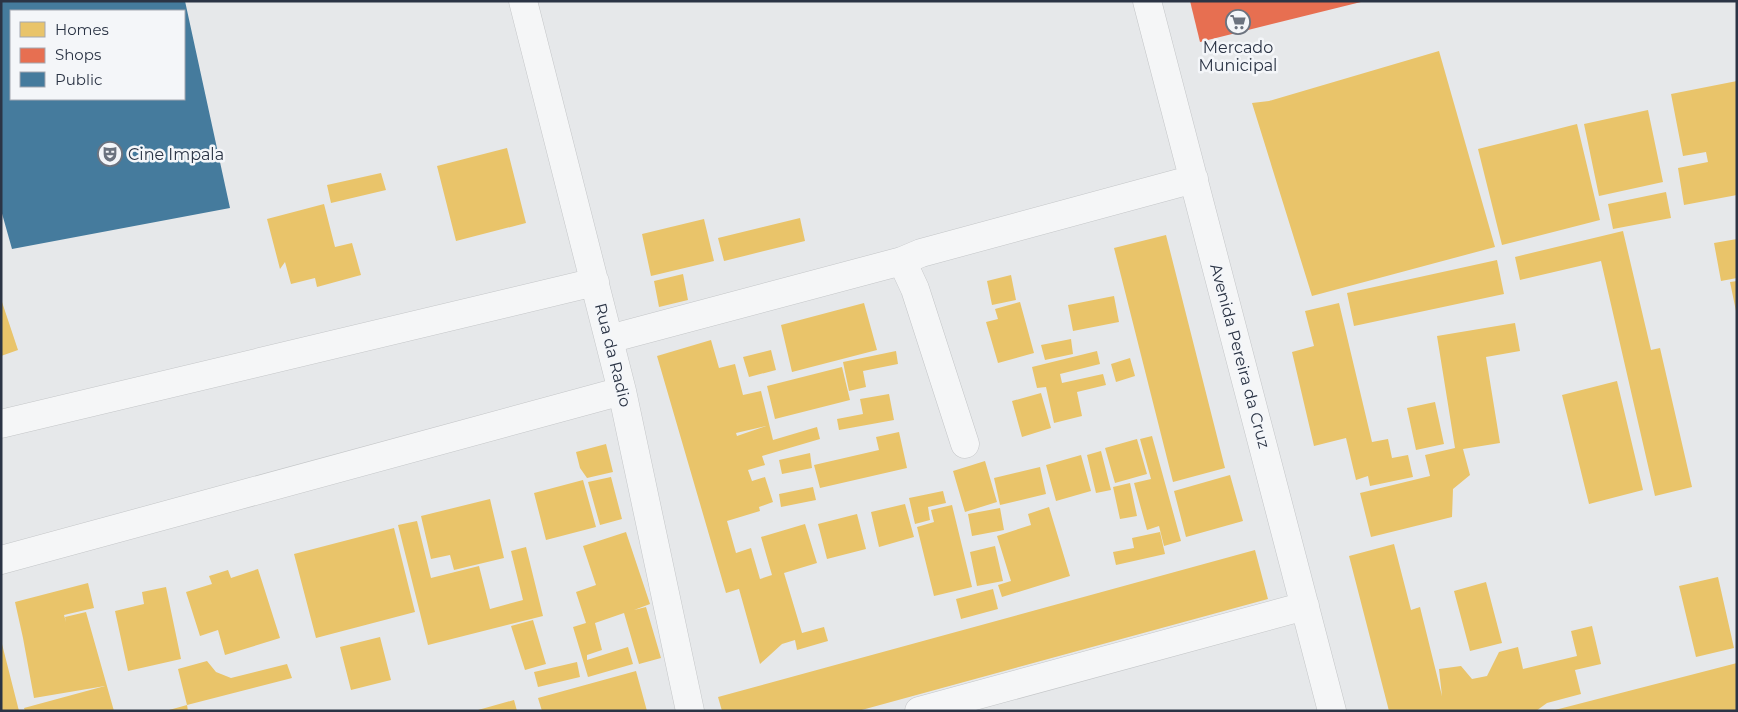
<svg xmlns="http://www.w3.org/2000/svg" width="1738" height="712" font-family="Montserrat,sans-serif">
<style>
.homes{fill:#e9c46a;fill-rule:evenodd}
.shops{fill:#e76f51}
.public{fill:#457b9d;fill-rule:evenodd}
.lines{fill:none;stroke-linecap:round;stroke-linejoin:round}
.street-casing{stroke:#c4c6c8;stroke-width:29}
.street{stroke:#f5f6f7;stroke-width:28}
.labels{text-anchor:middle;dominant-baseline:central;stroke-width:5;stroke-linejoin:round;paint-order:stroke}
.poi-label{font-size:16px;fill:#2b3445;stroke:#f4f6f9}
.street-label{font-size:16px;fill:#2b3445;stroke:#f4f6f9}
</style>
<rect width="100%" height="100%" fill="#e6e8ea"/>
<path class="homes" d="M 1439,51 L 1495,247 L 1312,296 L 1252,103 L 1269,101 Z
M 1737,81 L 1737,195 L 1684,205 L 1678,168 L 1708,162 L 1706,152 L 1683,156 L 1671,94 Z
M 1648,110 L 1663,182 L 1599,196 L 1584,124 Z
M 1577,124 L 1600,220 L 1502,245 L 1478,149 Z
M 507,148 L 526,223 L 456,241 L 437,166 Z
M 381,173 L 386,190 L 331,203 L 327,185 Z
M 1666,192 L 1671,218 L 1613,229 L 1608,204 Z
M 324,204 L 335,247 L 352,243 L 361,275 L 317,287 L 315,278 L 291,284 L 285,262 L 280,269 L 267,219 Z
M 800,218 L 805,241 L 724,261 L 718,238 Z
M 704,219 L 714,261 L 651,276 L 642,234 Z
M 1623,231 L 1651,350 L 1660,348 L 1692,487 L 1655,496 L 1601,261 L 1520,280 L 1515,257 Z
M 1166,235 L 1225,468 L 1173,482 L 1114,248 Z
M 1737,239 L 1737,278 L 1721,281 L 1714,243 Z
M 1497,260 L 1504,294 L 1354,326 L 1347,293 Z
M 683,274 L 688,300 L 659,307 L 654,281 Z
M 1011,275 L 1016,300 L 992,305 L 987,281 Z
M 1737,281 L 1737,311 L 1736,311 L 1730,282 Z
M 1114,296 L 1119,322 L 1073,331 L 1068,305 Z
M 1,299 L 18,350 L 1,356 Z
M 1020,302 L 1034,353 L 998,363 L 986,322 L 998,319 L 995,309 Z
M 864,303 L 877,350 L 792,372 L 781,325 Z
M 1339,303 L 1372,442 L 1388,439 L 1392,458 L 1408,455 L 1413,477 L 1370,486 L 1368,476 L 1356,480 L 1346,438 L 1314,446 L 1292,352 L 1314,346 L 1305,311 Z
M 1515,323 L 1520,351 L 1486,357 L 1500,443 L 1463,449 L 1470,475 L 1453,489 L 1452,517 L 1371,537 L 1360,493 L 1430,476 L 1425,455 L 1455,448 L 1437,336 Z
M 1071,339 L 1073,354 L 1045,360 L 1041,345 Z
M 711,340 L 719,368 L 735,364 L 743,395 L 761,391 L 773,440 L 817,427 L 820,439 L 762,456 L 765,465 L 748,470 L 752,481 L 765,477 L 773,502 L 759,507 L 760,511 L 727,521 L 736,553 L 751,548 L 760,579 L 772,575 L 761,537 L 805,524 L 817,563 L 784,573 L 802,633 L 824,627 L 828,641 L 797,650 L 795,640 L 782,644 L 760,664 L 739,589 L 726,593 L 657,356 ZM 766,426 L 737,436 L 736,433 Z
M 771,350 L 776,370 L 749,377 L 743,357 Z
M 896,351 L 898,364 L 863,371 L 866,387 L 849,391 L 843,362 Z
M 1097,351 L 1100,364 L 1060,374 L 1062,383 L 1103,374 L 1106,385 L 1077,392 L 1082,416 L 1054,423 L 1046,387 L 1037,388 L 1032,367 Z
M 1130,358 L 1135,376 L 1116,382 L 1111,364 Z
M 842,367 L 850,400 L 775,419 L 767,386 Z
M 1617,381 L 1643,490 L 1589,504 L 1562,395 Z
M 1041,393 L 1051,428 L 1022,437 L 1012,401 Z
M 889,394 L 894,420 L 839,430 L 837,419 L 863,414 L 860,399 Z
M 1435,402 L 1444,444 L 1416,450 L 1407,408 Z
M 899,432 L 907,468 L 820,488 L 814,465 L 879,450 L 876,437 Z
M 1152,436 L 1181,541 L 1164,546 L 1159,526 L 1147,530 L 1134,483 L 1151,479 L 1140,439 Z
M 1137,439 L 1147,474 L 1115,483 L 1105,448 Z
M 606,444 L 613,472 L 587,478 L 580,468 L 576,452 Z
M 1101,451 L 1111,490 L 1096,493 L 1087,455 Z
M 810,453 L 812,468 L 782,474 L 779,460 Z
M 1081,455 L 1091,491 L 1056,501 L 1046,465 Z
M 985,461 L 997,502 L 965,512 L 953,471 Z
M 1040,467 L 1046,494 L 1000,505 L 994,478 Z
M 1230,475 L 1243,521 L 1186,537 L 1174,491 Z
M 611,477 L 622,519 L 600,525 L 588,482 Z
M 583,480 L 596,527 L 546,540 L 534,493 Z
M 1130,483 L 1137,516 L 1120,519 L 1113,487 Z
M 813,487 L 816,500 L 781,507 L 779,494 Z
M 943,491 L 946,503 L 928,507 L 930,520 L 915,524 L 909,498 Z
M 490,499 L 504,558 L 454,570 L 450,555 L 431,559 L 421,516 Z
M 905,504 L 914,537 L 879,547 L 871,512 Z
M 952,505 L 972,587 L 934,596 L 917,527 L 934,522 L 931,510 Z
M 1049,507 L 1070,576 L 1002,597 L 998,585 L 1011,581 L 997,536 L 1031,525 L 1028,514 Z
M 1000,508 L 1004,530 L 972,536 L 968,514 Z
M 857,514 L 866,549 L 827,559 L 818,524 Z
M 417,521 L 431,578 L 479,566 L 490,609 L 523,600 L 511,551 L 526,547 L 543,616 L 428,645 L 398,525 Z
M 394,528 L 415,612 L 316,638 L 294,554 Z
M 626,532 L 650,604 L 634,610 L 646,607 L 661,658 L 639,664 L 624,613 L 595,623 L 602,650 L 587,655 L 587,660 L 628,647 L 633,664 L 588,677 L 573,627 L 586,623 L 576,592 L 596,585 L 583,546 Z
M 1160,532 L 1165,554 L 1116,565 L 1113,552 L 1134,548 L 1132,538 Z
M 1394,544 L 1411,610 L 1420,607 L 1442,696 L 1439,669 L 1461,666 L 1472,679 L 1487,676 L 1499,652 L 1518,647 L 1523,669 L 1577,656 L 1571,631 L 1592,626 L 1601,664 L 1575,670 L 1581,694 L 1547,703 L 1536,711 L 1389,711 L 1349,556 Z
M 995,546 L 1003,581 L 977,586 L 970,552 Z
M 1255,550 L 1268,599 L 858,711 L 722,711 L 718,697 Z
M 258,569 L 280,638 L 225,655 L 218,630 L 200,636 L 186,592 L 212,584 L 209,576 L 228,570 L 231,578 Z
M 1718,577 L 1734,648 L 1696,657 L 1679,586 Z
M 1486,582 L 1502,643 L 1470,651 L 1454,591 Z
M 88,583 L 94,608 L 64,615 L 66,622 L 65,617 L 86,612 L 114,711 L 25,711 L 24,708 L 105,686 L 34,698 L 23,638 L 15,602 Z
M 166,587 L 181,659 L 128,671 L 115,611 L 144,604 L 142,592 Z
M 993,589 L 998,609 L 961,619 L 956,599 Z
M 533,620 L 546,664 L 525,670 L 511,626 Z
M 380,637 L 391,680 L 351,690 L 340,647 Z
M 1,644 L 2,644 L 19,711 L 1,711 Z
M 207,661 L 216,672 L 231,678 L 287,664 L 292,678 L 187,705 L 178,669 Z
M 577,662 L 580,677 L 538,687 L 534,672 Z
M 1737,663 L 1737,711 L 1556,711 L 1555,710 Z
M 636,671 L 647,711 L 542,711 L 538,698 Z
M 514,700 L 517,711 L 478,711 L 478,710 Z
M 187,705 L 188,711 L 169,711 L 169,710 Z"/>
<path class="shops" d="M 1190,1 L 1361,1 L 1361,2 L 1200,42 Z"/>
<path class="public" d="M 1,1 L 185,1 L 230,208 L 12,249 L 1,210 ZM 11,11 L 184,11 L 184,99 L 11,99 Z"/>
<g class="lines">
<defs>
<path id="street" d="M 523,1 L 622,391 L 690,711
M 1147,1 L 1332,711
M 902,261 L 921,253 L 1194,179
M 609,339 L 902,261 L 915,289 L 965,444
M 1,424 L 595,282
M 1,560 L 622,391
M 919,711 L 1305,606"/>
</defs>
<use href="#street" class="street-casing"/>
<use href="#street" class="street"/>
</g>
<defs>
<symbol id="supermarket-ring" viewBox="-11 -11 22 22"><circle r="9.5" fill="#f4f6f9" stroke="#6c737f" stroke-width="1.5"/><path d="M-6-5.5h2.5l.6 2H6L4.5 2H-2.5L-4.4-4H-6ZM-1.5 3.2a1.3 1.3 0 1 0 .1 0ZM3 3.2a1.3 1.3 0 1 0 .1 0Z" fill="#6c737f"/></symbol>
<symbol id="theatre-ring" viewBox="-11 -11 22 22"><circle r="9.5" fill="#f4f6f9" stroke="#6c737f" stroke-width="1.5"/><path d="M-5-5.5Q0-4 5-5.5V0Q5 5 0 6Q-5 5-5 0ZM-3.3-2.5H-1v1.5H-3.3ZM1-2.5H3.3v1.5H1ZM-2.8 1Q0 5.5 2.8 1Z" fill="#6c737f"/></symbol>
</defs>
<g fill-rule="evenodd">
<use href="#supermarket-ring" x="1224" y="8" width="28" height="28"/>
<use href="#theatre-ring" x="96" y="140" width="28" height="28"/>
</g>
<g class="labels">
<g class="poi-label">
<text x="1238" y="47">Mercado<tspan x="1238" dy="18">Municipal</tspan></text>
<text x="128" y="154" text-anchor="start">Cine Impala</text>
</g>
<g class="street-label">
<text transform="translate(613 355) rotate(76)">Rua da Radio</text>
<text transform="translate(1240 356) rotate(75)">Avenida Pereira da Cruz</text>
</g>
</g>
<rect width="1738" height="712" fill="none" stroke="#2b3445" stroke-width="5"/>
<rect x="10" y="10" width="175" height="90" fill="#f4f6f9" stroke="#a4a8b1"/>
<rect x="20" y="22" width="25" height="15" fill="#e9c46a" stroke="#a4a8b1"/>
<text x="55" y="35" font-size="15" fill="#2b3445">Homes</text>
<rect x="20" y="48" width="25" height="15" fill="#e76f51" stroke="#a4a8b1"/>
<text x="55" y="60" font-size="15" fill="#2b3445">Shops</text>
<rect x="20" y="72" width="25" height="15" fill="#457b9d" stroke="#a4a8b1"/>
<text x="55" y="85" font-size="15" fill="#2b3445">Public</text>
</svg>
